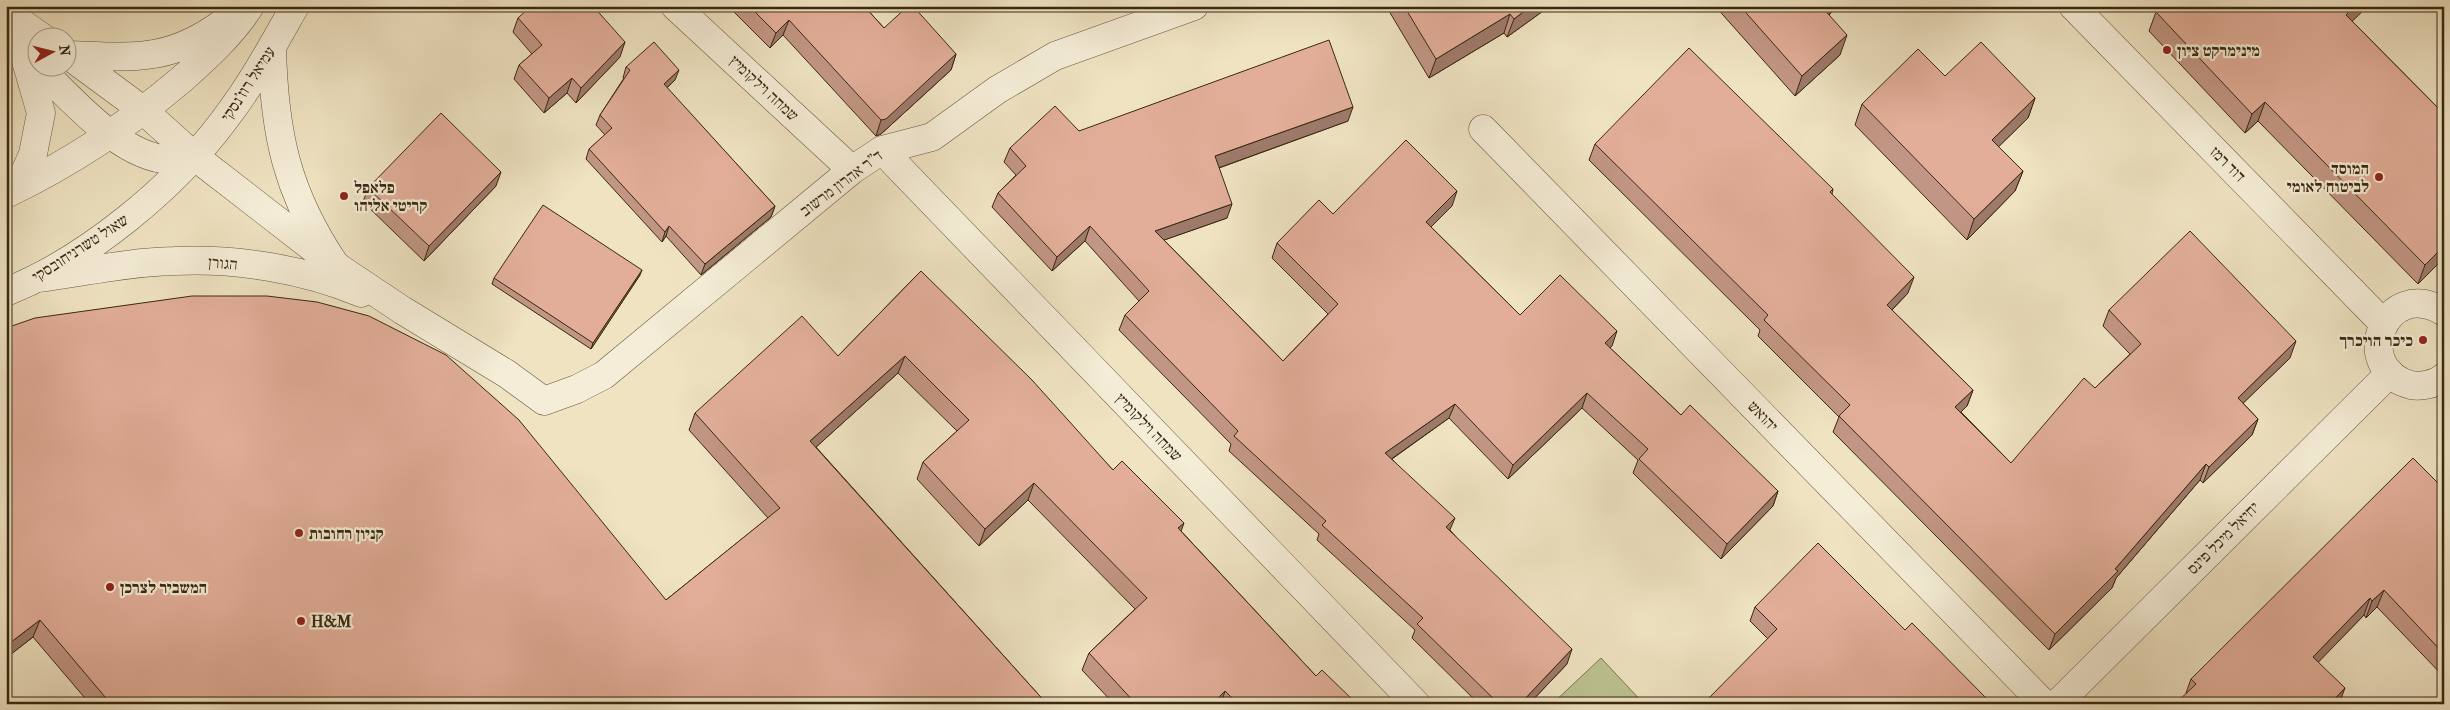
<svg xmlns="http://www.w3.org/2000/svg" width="2450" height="710" font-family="'IM FELL French Canon','Frank Ruhl Libre',serif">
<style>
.green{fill:#bcc391;stroke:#7a7651}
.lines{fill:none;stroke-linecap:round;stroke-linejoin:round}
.minor-casing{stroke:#66573d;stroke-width:29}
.tertiary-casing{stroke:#66573d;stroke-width:29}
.minor{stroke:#f5edd7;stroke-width:28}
.tertiary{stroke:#f5edd7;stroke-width:28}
.wall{fill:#c29684;stroke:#392811}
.shaded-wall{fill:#9e7a6b;stroke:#392811}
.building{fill:#e2ae99;stroke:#392811}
.poi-dot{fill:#8f2418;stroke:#f5edd7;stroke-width:2}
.labels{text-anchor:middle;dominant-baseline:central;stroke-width:4.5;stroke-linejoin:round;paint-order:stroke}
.poi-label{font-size:16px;font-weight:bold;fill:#392811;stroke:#f5edd7;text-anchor:start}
.street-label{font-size:16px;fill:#392811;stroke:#f5edd7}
</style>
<rect width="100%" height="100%" fill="#efe3c2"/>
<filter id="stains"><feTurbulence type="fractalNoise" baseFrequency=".004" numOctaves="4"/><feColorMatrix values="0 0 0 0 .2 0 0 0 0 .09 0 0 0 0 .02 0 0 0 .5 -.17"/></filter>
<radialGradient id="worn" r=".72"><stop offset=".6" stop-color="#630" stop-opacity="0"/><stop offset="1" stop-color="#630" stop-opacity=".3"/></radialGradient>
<path class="green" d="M 1601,658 L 1644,704 L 1552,704 Z"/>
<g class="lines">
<defs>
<path id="minor" d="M 675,6 L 852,170
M 1483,129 L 2044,704
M 882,150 L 1416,704
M 194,156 L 336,266 L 402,310 L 507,374 L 544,401 L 577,389 L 604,375 L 852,170 L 882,150 L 932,137 L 997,90 L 1055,56 L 1194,6
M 38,278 C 83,272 129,262 174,261 C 235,258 305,269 361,293
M 2057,704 L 2390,373"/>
<path id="tertiary" d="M 2073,6 L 2383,323
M 6,12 L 43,38
M 6,35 L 37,66
M 272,47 C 274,134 287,194 336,266
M 68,55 C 133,57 169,63 224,22
M 68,55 L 144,111 L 194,156
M 39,68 C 73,100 121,158 171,160 C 178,160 186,158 194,156
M 18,188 L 33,154 L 41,113 L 24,54
M 6,194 C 71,163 128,125 182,79 C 207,57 232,34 250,6
M 6,292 C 86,260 174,188 225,119 C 252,84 273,45 295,6
M 2444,312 C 2385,275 2349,369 2411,385 C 2421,387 2436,384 2444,377"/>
</defs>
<use href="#minor" class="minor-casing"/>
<use href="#tertiary" class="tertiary-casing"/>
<use href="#minor" class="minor"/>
<use href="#tertiary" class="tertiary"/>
</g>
<path class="wall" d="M 728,6 L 864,6 L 884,28 L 956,54 L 951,70 L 881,134 L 876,136 L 783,35 L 770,48 Z
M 990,6 L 1001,6 L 996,12 Z
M 1386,6 L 1550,6 L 1507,37 L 1504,33 L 1429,78 Z
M 1715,6 L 1838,6 L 1829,15 L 1840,55 L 1795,96 Z
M 2156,12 L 2352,21 L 2444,114 L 2444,258 L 2418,284 L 2258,121 L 2245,133 L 2149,31 Z
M 518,18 L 620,57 L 576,103 L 567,93 L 544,113 L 514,79 L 519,65 L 532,54 L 513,32 Z
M 626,67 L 675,80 L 667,88 L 775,206 L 771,217 L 701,275 L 666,236 L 662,242 L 586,159 L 589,149 L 605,135 L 596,125 L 600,115 L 624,78 L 623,78 Z
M 1945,76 L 2035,98 L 2028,118 L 1998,147 L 2023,171 L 2015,191 L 1967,240 L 1855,125 L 1862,104 Z
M 1348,121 L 1219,168 L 1227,218 L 1164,240 L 1283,361 L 1328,314 L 1272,258 L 1277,243 L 1333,214 L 1452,206 L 1431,227 L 1520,315 L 1612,346 L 1610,348 L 1681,415 L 1778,491 L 1773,506 L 1721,559 L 1633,473 L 1638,460 L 1582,408 L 1508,479 L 1449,418 L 1392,459 L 1450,530 L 1567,664 L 1529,704 L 1479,704 L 1412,638 L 1415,630 L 1317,540 L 1319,534 L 1229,451 L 1231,444 L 1119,330 L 1125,315 L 1139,301 L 1085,241 L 1052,271 L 992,207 L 998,193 L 1016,175 L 1004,162 L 1010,148 L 1079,131 Z
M 1595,144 L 1833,189 L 1832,194 L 1908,293 L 1892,310 L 1973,390 L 1967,406 L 1961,412 L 2011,463 L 2095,388 L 2130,354 L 2103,326 L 2109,310 L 2290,358 L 2243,403 L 2258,419 L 2252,435 L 2203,483 L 2200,480 L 2116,578 L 2112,588 L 2049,650 L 1833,432 L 1839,417 L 1758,336 L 1760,330 L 1589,160 Z
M 496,186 L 424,261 L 363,202 L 368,188 Z
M 921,271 L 1113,470 L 1181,531 L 1316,676 L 1357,704 L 1114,704 L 1082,670 L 1089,653 L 1135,609 L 1028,500 L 979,546 L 917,479 L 923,462 L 957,431 L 898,373 L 816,447 L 1047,704 L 90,704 L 33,637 L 6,658 L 6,328 L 666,600 L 768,518 L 689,430 L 695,413 L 838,356 Z
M 640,275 L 591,349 L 492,284 L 494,278 Z
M 2444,489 L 2444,677 L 2377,607 L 2366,618 L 2364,615 L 2318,662 L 2186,693 L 2191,679 Z
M 1755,607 L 1905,630 L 1992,704 L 1768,639 L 1750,621 Z"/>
<path class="shaded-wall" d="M 998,6 L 1001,6 L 996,12 Z
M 1531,6 L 1550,6 L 1507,37 L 1514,19 Z
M 1823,6 L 1838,6 L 1815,27 L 1822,7 Z
M 2355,6 L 2368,6 L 2339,34 L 2346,15 Z
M 1510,14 L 1504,33 L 1429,78 L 1436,59 Z
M 789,20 L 783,35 L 770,48 L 776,33 Z
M 1847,35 L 1840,55 L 1795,96 L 1802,76 Z
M 625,42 L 620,57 L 576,103 L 581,88 Z
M 956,54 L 951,70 L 881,134 L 876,136 L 881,120 Z
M 679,70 L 675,80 L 660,94 L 664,84 Z
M 572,78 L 567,93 L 544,113 L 549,98 Z
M 2035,98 L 2028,118 L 1985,160 L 1992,140 Z
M 2265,102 L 2258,121 L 2245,133 L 2252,114 Z
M 1353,107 L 1348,121 L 1210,171 L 1215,156 Z
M 2023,171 L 2015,191 L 1967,240 L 1974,219 Z
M 501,172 L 496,186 L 424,261 L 429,246 Z
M 1457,191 L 1452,206 L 1421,237 L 1426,222 Z
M 1232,204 L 1227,218 L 1150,245 L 1155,231 Z
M 775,206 L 771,217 L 701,275 L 705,264 Z
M 669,226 L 666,236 L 662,242 L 665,232 Z
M 1090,226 L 1085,241 L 1052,271 L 1057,257 Z
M 2444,246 L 2444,258 L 2418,284 L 2425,265 Z
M 642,270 L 640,275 L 591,349 L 593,343 Z
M 1914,277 L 1908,293 L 1881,321 L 1887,305 Z
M 1617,331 L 1612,346 L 1600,358 L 1605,343 Z
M 2296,341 L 2290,358 L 2232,414 L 2238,398 Z
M 905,356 L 898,373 L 804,458 L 810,441 Z
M 1973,390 L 1967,406 L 1950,423 L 1955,407 Z
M 1587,393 L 1582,408 L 1508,479 L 1513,465 Z
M 1455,404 L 1449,418 L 1380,467 L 1385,453 Z
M 2258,419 L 2252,435 L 2203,483 L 2209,467 Z
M 2206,464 L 2200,480 L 2116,578 L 2112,588 L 2049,650 L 2055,634 L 2115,569 Z
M 1034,483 L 1028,500 L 979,546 L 985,529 Z
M 1778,491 L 1773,506 L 1721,559 L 1727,544 Z
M 1455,518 L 1449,532 L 1446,527 Z
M 1184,523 L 1178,540 L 1178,528 Z
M 2384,590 L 2377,607 L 2366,618 L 2372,601 Z
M 2370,598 L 2364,615 L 2307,674 L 2313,657 Z
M 40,620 L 33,637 L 6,658 L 6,646 Z
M 1572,649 L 1567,664 L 1529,704 L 1520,704 Z
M 2345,688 L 2339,704 L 2330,704 Z
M 1225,691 L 1221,704 L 1212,704 Z"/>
<path class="building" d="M 531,6 L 593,6 L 625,42 L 581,88 L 572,78 L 549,98 L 519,65 L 542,45 L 518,18 Z
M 749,6 L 864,6 L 884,28 L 908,6 L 913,6 L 956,54 L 886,119 L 881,120 L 789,20 L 776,33 Z
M 1404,6 L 1531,6 L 1514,19 L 1510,14 L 1436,59 Z
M 1740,6 L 1823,6 L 1822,7 L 1847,35 L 1802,76 Z
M 2162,6 L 2355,6 L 2346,15 L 2444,114 L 2444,246 L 2425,265 L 2265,102 L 2252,114 L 2156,12 Z
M 1329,40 L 1353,107 L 1215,156 L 1232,204 L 1155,231 L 1283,361 L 1338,304 L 1277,243 L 1319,200 L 1333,214 L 1406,140 L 1457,191 L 1426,222 L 1520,315 L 1560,275 L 1617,331 L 1605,343 L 1681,415 L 1690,405 L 1778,491 L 1727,544 L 1639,459 L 1648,449 L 1587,393 L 1513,465 L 1455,404 L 1385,453 L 1455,518 L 1446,527 L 1572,649 L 1520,704 L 1499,704 L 1417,624 L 1423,618 L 1322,525 L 1326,521 L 1234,436 L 1238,431 L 1125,315 L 1149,291 L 1090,226 L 1057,257 L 998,193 L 1026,166 L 1010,148 L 1055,106 L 1079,131 Z
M 654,42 L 679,70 L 664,84 L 775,206 L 705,264 L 669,226 L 665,232 L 589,149 L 612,128 L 600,115 L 630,70 L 626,67 Z
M 1981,42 L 2035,98 L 1992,140 L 2023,171 L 1974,219 L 1862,104 L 1918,49 L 1945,76 Z
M 1689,48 L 1833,189 L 1830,192 L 1914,277 L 1887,305 L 1973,390 L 1955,407 L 2011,463 L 2084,378 L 2095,388 L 2141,344 L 2109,310 L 2190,231 L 2296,341 L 2238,398 L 2258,419 L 2209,467 L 2206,464 L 2115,569 L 2118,571 L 2055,634 L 1839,416 L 1850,405 L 1764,320 L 1768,315 L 1595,144 Z
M 441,113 L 501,172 L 429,246 L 368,188 Z
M 543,205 L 642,270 L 593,343 L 494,278 Z
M 921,271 L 1032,380 L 1113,470 L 1122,461 L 1184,523 L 1178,528 L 1316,676 L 1322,670 L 1357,704 L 1238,704 L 1225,691 L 1212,704 L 1136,704 L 1089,653 L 1147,598 L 1034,483 L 985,529 L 923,462 L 969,420 L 905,356 L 810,441 L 1047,704 L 111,704 L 40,620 L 6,646 L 6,328 L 35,318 L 192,296 L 267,296 L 317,302 L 369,316 L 446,355 L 519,420 L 666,600 L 780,508 L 695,413 L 802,316 L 838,356 Z
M 2413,458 L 2444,489 L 2444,654 L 2384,590 L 2372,601 L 2370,598 L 2313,657 L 2345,688 L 2330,704 L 2175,704 L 2196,684 L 2191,679 Z
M 1818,543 L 1905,630 L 1912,623 L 1992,704 L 1703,704 L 1777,629 L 1755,607 Z
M 2444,698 L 2444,704 L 2438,704 Z"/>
<g class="poi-dot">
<circle cx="2167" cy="50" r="5"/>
<circle cx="2379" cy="177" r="5"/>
<circle cx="344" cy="196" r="5"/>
<circle cx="2423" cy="340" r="5"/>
<circle cx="299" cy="533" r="5"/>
<circle cx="110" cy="587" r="5"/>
<circle cx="301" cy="621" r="5"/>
</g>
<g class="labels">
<g class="poi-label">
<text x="2177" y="50">מינימרקט ציון</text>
<text x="2369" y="168" text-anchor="end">המוסד<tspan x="2369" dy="18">לביטוח לאומי</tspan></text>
<text x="354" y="187">פלאפל<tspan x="354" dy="18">קריטי אליהו</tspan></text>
<text x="2413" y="340" text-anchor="end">כיכר הויכרך</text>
<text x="309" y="533">קניון רחובות</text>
<text x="120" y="587">המשביר לצרכן</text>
<text x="311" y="621">H&amp;M</text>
</g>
<g class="street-label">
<text transform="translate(248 84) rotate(-57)">עמיאל רוז'נסקי</text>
<text transform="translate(764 88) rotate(43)">שמחה וילקומיץ</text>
<text transform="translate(2228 164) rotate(45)">דוד רמז</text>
<text transform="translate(841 183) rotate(-37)">ד"ר אהרון מרשוב</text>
<text transform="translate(80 248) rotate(-33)">שאול טשרניחובסקי</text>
<text transform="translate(223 263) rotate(5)">הגורן</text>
<text transform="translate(1763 416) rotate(46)">יהואש</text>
<text transform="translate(1149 427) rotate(46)">שמחה וילקומיץ</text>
<text transform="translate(2223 538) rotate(-45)">יחיאל מיכל פינס</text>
</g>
</g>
<rect width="2450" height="710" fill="none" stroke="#efe3c2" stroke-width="25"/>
<rect x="8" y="8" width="2435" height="695" fill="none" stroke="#392811" stroke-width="2.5"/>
<rect x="12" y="12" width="2425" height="685" fill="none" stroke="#392811"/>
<g transform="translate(52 52) rotate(83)"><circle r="24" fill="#f5edd7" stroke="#aa9e88"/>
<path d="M0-4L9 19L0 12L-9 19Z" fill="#8f2418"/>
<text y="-8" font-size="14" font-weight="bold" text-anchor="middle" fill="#392811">N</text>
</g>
<rect width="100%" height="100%" filter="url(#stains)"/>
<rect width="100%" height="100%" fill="url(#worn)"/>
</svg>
